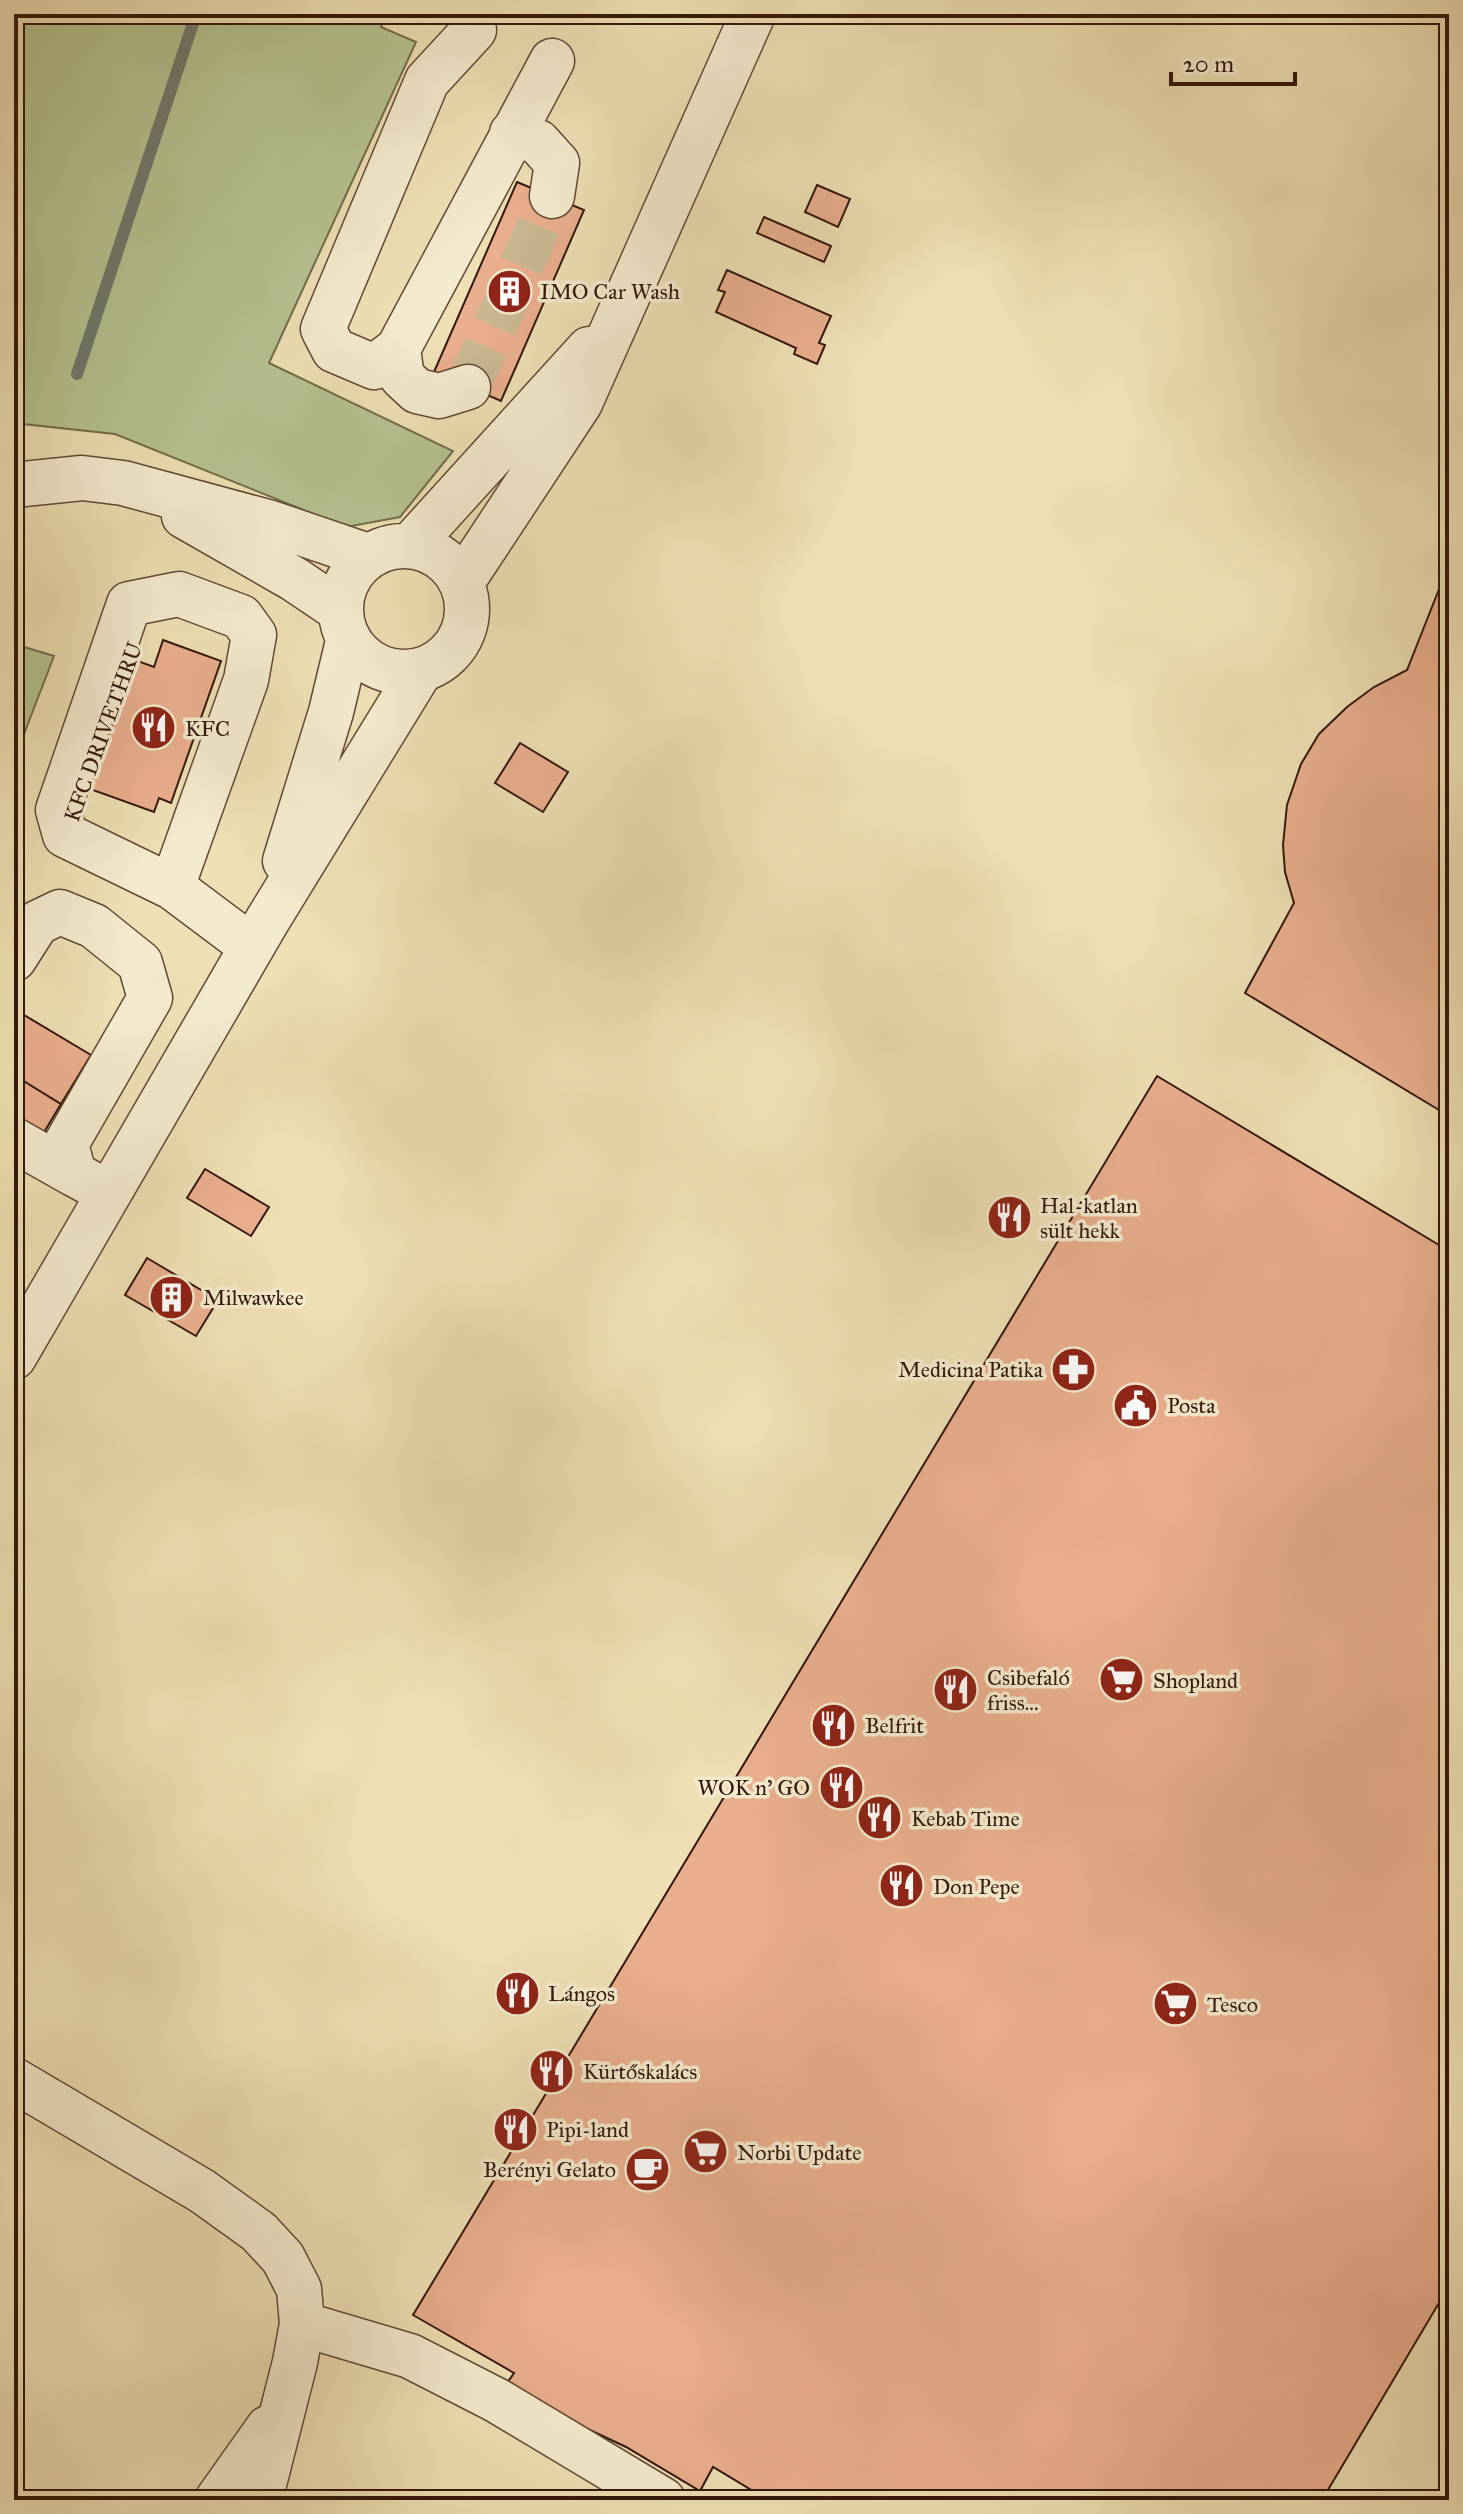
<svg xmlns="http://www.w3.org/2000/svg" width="1463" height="2514" font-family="'IM FELL Great Primer',serif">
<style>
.green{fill:#b5c290;stroke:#746c4e;stroke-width:2}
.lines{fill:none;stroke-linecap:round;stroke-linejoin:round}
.stream{stroke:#717a6e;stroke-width:12}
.building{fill:#e9ae8d;stroke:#34170c;stroke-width:2}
.minor-tunnel{stroke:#c9b792;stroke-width:44;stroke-dasharray:44 22;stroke-linecap:butt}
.minor-casing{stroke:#624936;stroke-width:47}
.minor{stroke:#f4eace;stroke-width:44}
.labels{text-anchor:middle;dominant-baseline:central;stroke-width:7;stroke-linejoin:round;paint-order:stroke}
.poi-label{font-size:22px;fill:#34170c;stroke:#f4eace;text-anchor:start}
.street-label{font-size:22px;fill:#34170c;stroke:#f4eace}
</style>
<rect width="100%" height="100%" fill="#eedfb4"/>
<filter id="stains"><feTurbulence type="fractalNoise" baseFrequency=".0025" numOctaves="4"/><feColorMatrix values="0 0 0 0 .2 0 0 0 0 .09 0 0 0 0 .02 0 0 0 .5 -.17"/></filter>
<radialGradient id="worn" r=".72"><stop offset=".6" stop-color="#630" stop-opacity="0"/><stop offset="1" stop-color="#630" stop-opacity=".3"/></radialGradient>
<path class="green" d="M 14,14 L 387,14 L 381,27 L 416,42 L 269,363 L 453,451 L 400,517 L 346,527 L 115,434 L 14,423 Z
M 14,644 L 54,656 L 14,760 Z"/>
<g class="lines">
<path class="stream" d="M 77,374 L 196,14"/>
</g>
<path class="building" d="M 517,182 L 584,210 L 501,401 L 434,372 Z
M 817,185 L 850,199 L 838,227 L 805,212 Z
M 764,217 L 831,246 L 824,262 L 757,233 Z
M 727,270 L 831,316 L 819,343 L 825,345 L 817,364 L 794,354 L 796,348 L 716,312 L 725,292 L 718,290 Z
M 1449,564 L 1449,1116 L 1245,993 L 1294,903 L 1285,872 L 1283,845 L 1287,805 L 1301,764 L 1319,734 L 1347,707 L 1374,687 L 1407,670 Z
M 163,640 L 221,661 L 171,803 L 159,798 L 154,812 L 90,789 L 135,660 L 154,667 Z
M 520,743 L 568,772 L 543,812 L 495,783 Z
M 14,1009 L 91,1055 L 61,1104 L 14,1075 Z
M 14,1075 L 61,1104 L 14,1182 Z
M 1157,1076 L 1449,1251 L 1449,2286 L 1322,2500 L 768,2500 L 713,2467 L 700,2491 L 626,2447 L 503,2389 L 514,2373 L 413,2315 Z
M 205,1169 L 269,1207 L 251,1236 L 187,1198 Z
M 147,1258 L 218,1300 L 196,1336 L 125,1295 Z"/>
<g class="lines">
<path class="minor-tunnel" d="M 468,387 L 552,196"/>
<defs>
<path id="minor" d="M 474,30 L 427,81 L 323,329 L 334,350 L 374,367 L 398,349 L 552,61
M 512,133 L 538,142 L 557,163 L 552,196
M 398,349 L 402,377 L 417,391 L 439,396 L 468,387
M 14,485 L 82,478 L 123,483 L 271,523 L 368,556
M 184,516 L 294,579 L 340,610
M 411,545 L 589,349
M341 609a63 63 0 1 1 126 0a63 63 0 1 1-126 0Z
M 462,582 L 580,403 L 753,14
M 285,861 L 331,712 L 348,641
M 172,887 L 246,680 L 254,635 L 241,617 L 179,594 L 129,604 L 58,810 L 65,835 L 172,887 L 252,947
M 14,959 L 37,923 L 60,912 L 94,926 L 140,963 L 150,998 L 66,1144 L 74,1174 L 109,1193
M 14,1140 L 74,1174
M 14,1357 L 267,921 L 421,670
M 14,2080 L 202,2191 L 259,2232 L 283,2258 L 299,2289 L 302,2324 L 295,2362 L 260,2500
M 302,2324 L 410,2356 L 496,2400 L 663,2500
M 217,2500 L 268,2428"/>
</defs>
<use href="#minor" class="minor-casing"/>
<use href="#minor" class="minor"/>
</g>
<defs>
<symbol id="building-disc" viewBox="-11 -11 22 22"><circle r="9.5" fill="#8f2418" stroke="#f4eace"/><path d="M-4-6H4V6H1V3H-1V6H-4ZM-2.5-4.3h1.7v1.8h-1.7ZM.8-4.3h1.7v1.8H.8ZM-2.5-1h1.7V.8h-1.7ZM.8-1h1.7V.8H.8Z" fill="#fff"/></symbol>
<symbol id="restaurant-disc" viewBox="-11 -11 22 22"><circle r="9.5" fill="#8f2418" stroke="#f4eace"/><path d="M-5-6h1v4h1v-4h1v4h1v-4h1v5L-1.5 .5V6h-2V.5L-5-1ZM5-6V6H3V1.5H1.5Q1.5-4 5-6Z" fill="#fff"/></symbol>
<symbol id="pharmacy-disc" viewBox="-11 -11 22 22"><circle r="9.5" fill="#8f2418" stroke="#f4eace"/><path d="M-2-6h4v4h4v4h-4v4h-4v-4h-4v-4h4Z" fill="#fff"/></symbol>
<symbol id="civic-disc" viewBox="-11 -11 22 22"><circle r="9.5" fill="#8f2418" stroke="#f4eace"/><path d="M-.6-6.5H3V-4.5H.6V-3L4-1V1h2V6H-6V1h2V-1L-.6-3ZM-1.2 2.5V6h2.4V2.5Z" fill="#fff"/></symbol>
<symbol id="supermarket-disc" viewBox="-11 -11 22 22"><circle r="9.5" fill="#8f2418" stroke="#f4eace"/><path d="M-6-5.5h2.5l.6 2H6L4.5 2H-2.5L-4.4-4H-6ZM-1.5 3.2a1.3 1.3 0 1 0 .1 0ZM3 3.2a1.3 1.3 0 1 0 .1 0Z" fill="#fff"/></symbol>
<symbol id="cafe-disc" viewBox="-11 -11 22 22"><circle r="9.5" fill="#8f2418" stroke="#f4eace"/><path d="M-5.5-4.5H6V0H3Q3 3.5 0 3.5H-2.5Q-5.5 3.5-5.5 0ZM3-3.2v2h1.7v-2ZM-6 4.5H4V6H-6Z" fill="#fff"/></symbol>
</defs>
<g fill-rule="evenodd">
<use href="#building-disc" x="484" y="266" width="51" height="51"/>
<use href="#restaurant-disc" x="128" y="702" width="51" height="51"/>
<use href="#restaurant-disc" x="984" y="1192" width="51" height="51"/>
<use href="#building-disc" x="146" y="1272" width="51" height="51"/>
<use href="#pharmacy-disc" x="1048" y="1344" width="51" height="51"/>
<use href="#civic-disc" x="1110" y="1380" width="51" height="51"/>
<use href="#supermarket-disc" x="1096" y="1654" width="51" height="51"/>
<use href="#restaurant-disc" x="930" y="1664" width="51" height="51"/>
<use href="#restaurant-disc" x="808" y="1700" width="51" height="51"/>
<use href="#restaurant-disc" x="816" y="1762" width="51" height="51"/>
<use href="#restaurant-disc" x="854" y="1792" width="51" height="51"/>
<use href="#restaurant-disc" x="876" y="1860" width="51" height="51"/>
<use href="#restaurant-disc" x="492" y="1968" width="51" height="51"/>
<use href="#supermarket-disc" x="1150" y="1978" width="51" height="51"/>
<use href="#restaurant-disc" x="526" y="2046" width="51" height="51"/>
<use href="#restaurant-disc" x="490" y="2104" width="51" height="51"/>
<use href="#supermarket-disc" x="680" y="2126" width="51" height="51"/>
<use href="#cafe-disc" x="622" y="2144" width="51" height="51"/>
</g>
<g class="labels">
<g class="poi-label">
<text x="540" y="291">IMO Car Wash</text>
<text x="185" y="728">KFC</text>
<text x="1040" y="1205">Hal-katlan<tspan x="1040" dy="25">sült hekk</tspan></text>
<text x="203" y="1297">Milwawkee</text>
<text x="1043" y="1369" text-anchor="end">Medicina Patika</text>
<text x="1167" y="1405">Posta</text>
<text x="987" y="1677">Csibefaló<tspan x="987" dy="25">friss...</tspan></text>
<text x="1153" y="1680">Shopland</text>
<text x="865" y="1725">Belfrit</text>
<text x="810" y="1787" text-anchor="end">WOK n' GO</text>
<text x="911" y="1818">Kebab Time</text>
<text x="933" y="1886">Don Pepe</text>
<text x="548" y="1993">Lángos</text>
<text x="1207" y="2004">Tesco</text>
<text x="583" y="2071">Kürtőskalács</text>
<text x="546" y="2129">Pipi-land</text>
<text x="737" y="2152">Norbi Update</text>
<text x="616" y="2169" text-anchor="end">Berényi Gelato</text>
</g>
<g class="street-label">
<text transform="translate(103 732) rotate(-70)">KFC DRIVETHRU</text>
</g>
</g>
<rect width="1463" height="2514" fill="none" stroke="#eedfb4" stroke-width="48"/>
<rect x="16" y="16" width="1431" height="2482" fill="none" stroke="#34170c" stroke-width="4"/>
<rect x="24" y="24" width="1415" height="2466" fill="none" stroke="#34170c" stroke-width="2"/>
<path d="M1171 72v12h124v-12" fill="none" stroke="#34170c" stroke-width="4"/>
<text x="1183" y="72" font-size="24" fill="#34170c" stroke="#f4eace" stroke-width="6" paint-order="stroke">20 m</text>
<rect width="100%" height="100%" filter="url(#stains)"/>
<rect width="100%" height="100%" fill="url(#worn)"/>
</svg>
